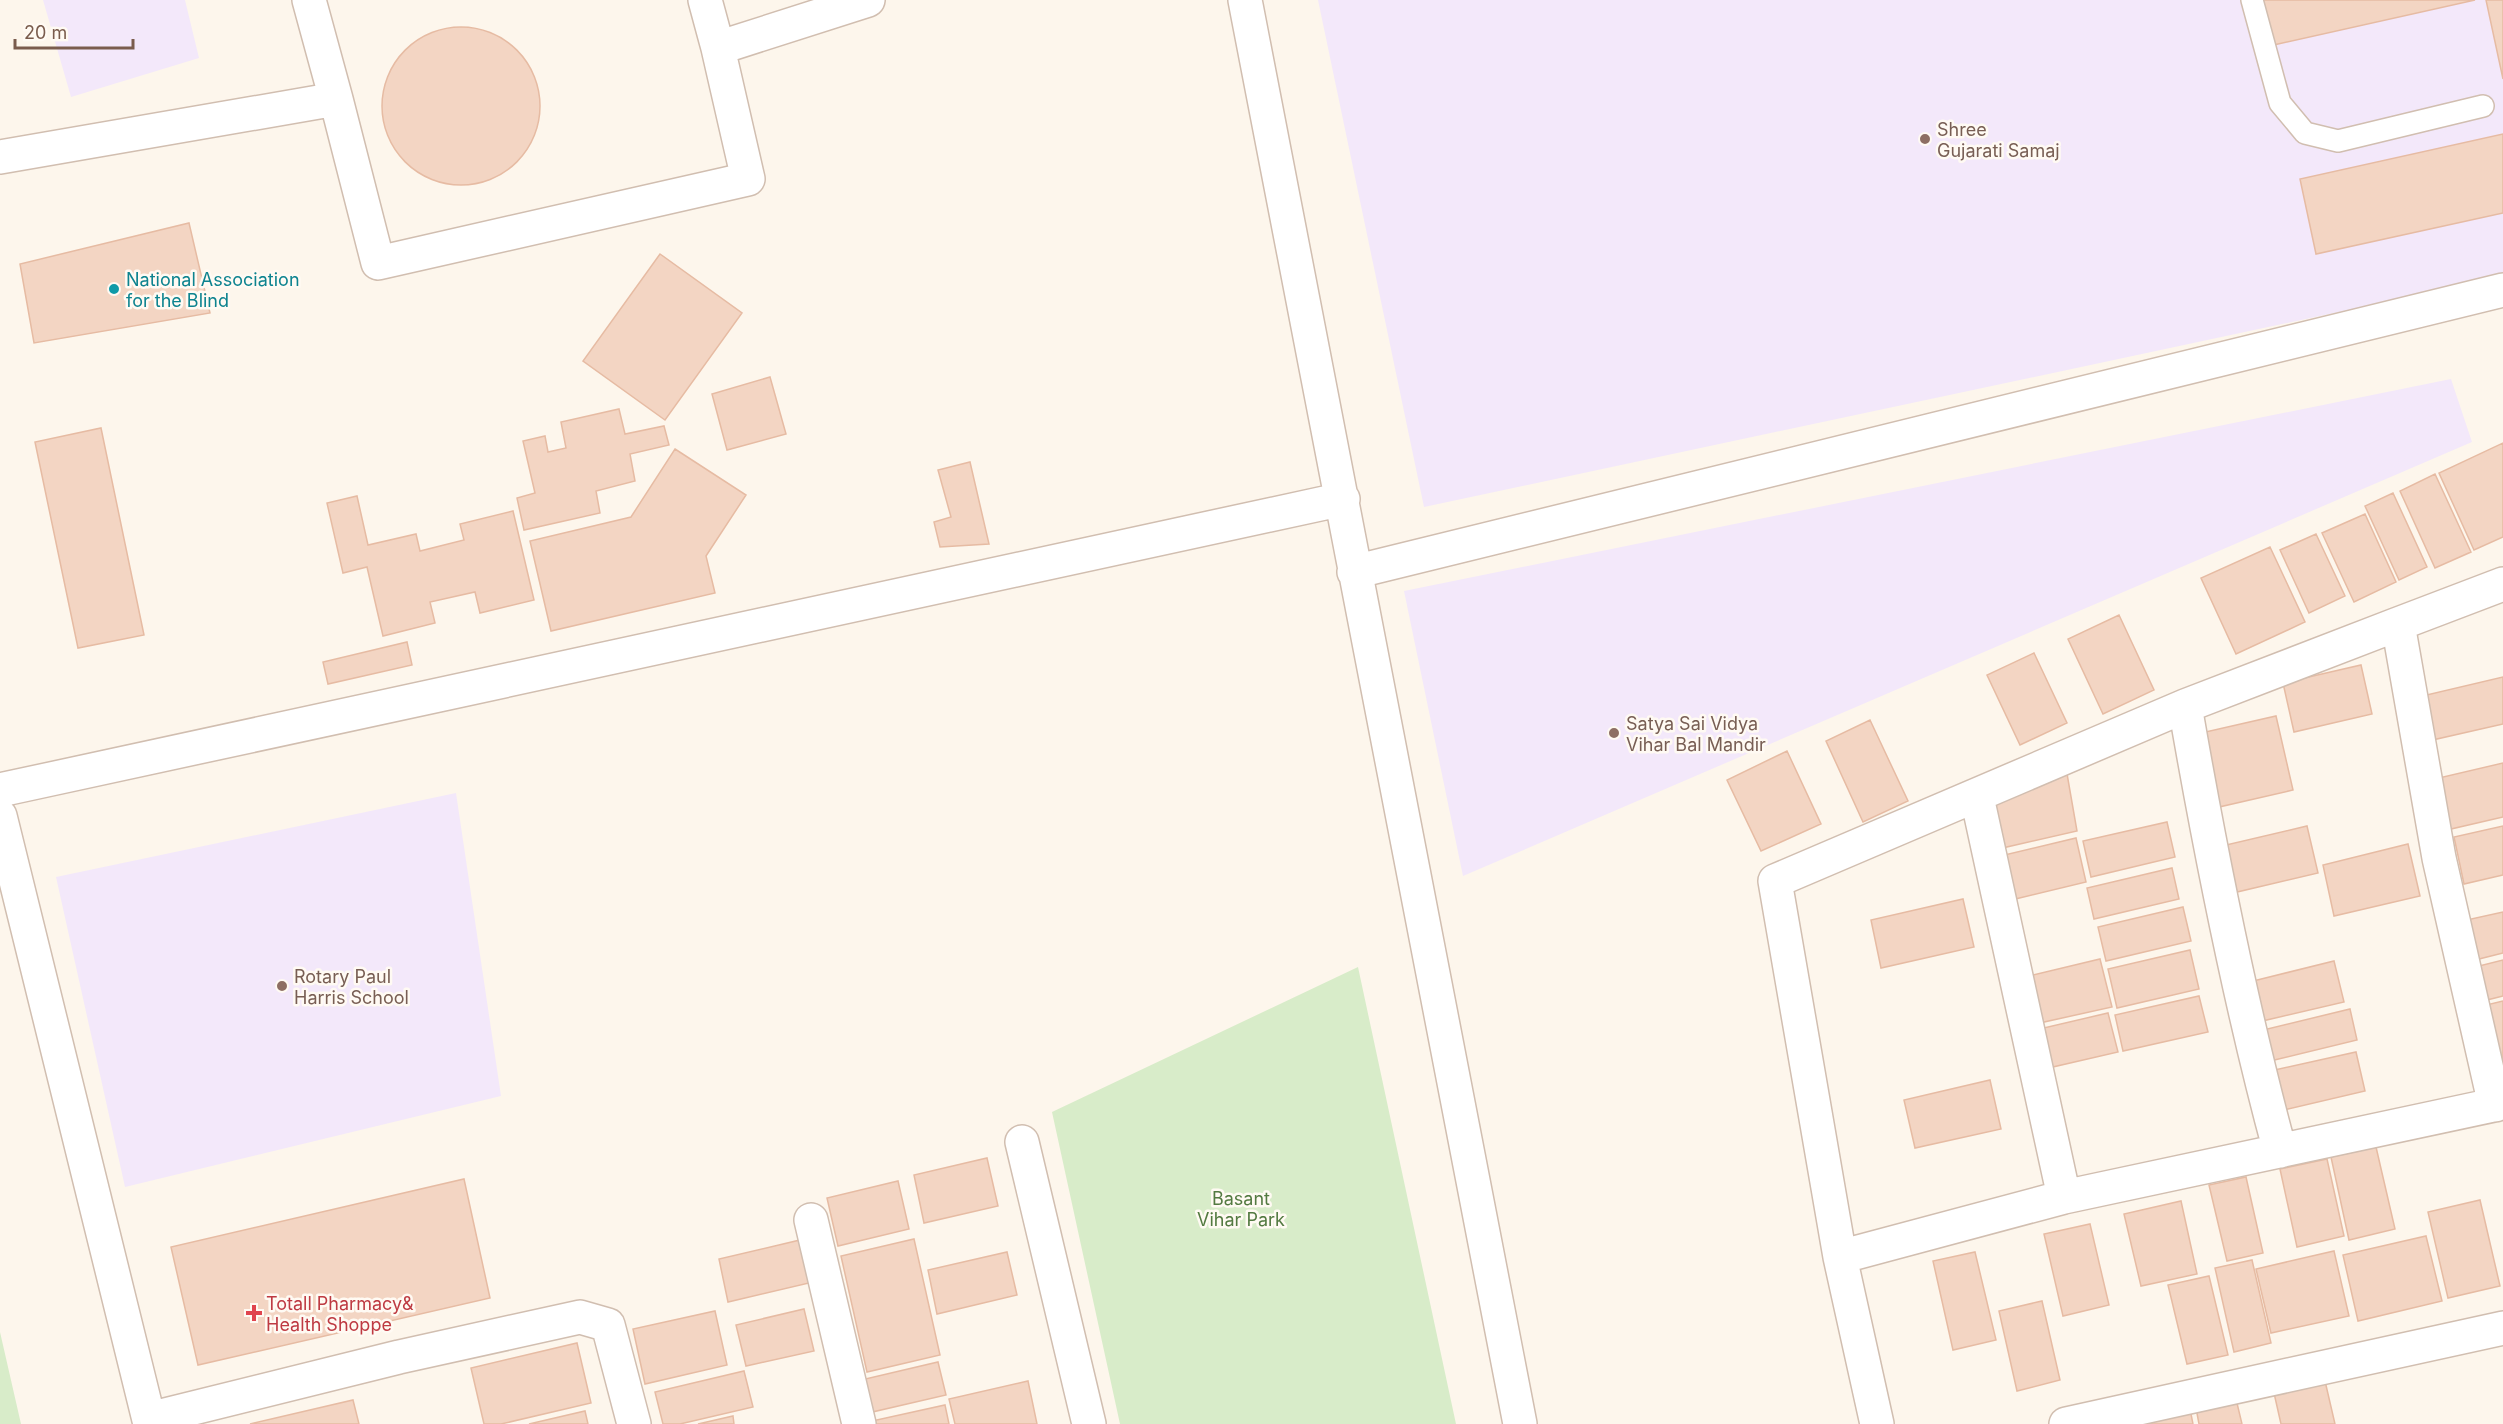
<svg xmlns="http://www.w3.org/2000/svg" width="2503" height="1424" font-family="Inter,sans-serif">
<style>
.education{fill:#f3e8fa}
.green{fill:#d8ecc9}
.building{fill:#f3d5c3;stroke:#e6bba3;stroke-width:1.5}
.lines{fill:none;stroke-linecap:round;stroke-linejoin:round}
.service-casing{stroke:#d1beb0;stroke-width:24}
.minor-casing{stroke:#d1beb0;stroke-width:36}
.service{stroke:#fff;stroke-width:21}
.minor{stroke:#fff;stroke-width:33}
.education-dot{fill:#8d6e63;stroke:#fffaf3;stroke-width:2}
.culture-dot{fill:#0f9aa8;stroke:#fffaf3;stroke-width:2}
.health-dot{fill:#e0444e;stroke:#fffaf3;stroke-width:2}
.labels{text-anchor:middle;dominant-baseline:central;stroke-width:5;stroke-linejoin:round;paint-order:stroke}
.education-label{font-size:18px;fill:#785e54;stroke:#fffaf3;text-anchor:start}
.culture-label{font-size:18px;fill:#0d838f;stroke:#fffaf3;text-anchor:start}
.park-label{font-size:18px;fill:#537a41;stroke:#fffaf3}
.health-label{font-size:18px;fill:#be3a42;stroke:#fffaf3;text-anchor:start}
</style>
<rect width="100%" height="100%" fill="#fdf6ec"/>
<path class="education" d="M 43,0 L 185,0 L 199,58 L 71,97 Z
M 1318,0 L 2503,0 L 2503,277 L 1424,507 Z
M 2451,379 L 2472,442 L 1463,876 L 1404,591 Z
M 456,793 L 501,1096 L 125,1187 L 56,877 Z"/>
<path class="green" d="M 1358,967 L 1456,1424 L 1120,1424 L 1052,1112 Z
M 0,1332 L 21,1424 L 0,1424 Z"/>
<path class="building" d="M 2259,0 L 2475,0 L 2269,46 Z
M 2486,0 L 2503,0 L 2503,79 Z
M382 106a79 79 0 1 1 158 0a79 79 0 1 1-158 0Z
M 2503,134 L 2503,213 L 2316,254 L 2300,179 Z
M 189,223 L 210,313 L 34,343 L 20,264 Z
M 660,254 L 742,313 L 665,420 L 583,361 Z
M 770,377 L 786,434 L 727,450 L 712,394 Z
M 619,409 L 625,434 L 664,426 L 669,445 L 630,454 L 635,481 L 596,491 L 600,513 L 524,530 L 517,498 L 535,493 L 523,441 L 545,436 L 548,452 L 566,448 L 561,422 Z
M 101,428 L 144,635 L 78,648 L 35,442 Z
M 2503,443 L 2503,537 L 2474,550 L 2439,473 Z
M 675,449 L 746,495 L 706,556 L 715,593 L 551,631 L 530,541 L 631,517 Z
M 970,462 L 989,544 L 940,547 L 934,522 L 951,517 L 938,470 Z
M 2435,474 L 2471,552 L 2435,568 L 2400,491 Z
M 2393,493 L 2427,567 L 2399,580 L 2365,506 Z
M 357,496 L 368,545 L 416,534 L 420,551 L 464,540 L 460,524 L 513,511 L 534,600 L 480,613 L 475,592 L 430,602 L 435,623 L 383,636 L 367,567 L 343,573 L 327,503 Z
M 2365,514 L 2396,582 L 2354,602 L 2322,533 Z
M 2316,534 L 2345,596 L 2309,613 L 2280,550 Z
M 2270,547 L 2305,622 L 2236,654 L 2201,578 Z
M 2119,615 L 2154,690 L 2103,714 L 2068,639 Z
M 407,642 L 412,665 L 328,684 L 323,662 Z
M 2034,653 L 2067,723 L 2020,745 L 1987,675 Z
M 2361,665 L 2372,714 L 2294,732 L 2283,683 Z
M 2503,677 L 2503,724 L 2428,741 L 2418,697 Z
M 2276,716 L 2293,790 L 2219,807 L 2201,733 Z
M 1870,720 L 1908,801 L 1863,822 L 1826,741 Z
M 1787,751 L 1821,824 L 1761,851 L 1727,780 Z
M 2503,763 L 2503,817 L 2438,832 L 2426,781 Z
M 2066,768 L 2077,831 L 1998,849 L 1989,808 Z
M 2167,822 L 2175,857 L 2091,877 L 2083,841 Z
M 2307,826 L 2318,873 L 2237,892 L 2226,845 Z
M 2503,826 L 2503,875 L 2464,884 L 2454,837 Z
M 2076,838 L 2086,882 L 2007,901 L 1996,857 Z
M 2408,844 L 2420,896 L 2334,916 L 2323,865 Z
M 2172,868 L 2179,899 L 2094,919 L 2087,888 Z
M 1963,899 L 1974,947 L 1881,968 L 1871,920 Z
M 2183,907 L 2191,941 L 2106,961 L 2098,927 Z
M 2503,912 L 2503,953 L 2471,961 L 2462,921 Z
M 2190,950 L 2199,989 L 2117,1008 L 2108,969 Z
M 2100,959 L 2112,1007 L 2035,1024 L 2025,977 Z
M 2503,960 L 2503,996 L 2483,1001 L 2475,967 Z
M 2334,961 L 2344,1002 L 2258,1022 L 2249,982 Z
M 2199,996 L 2208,1032 L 2123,1051 L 2115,1015 Z
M 2503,1001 L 2503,1064 L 2492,1066 L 2478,1007 Z
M 2350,1009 L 2357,1040 L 2266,1062 L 2259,1031 Z
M 2108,1013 L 2118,1052 L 2044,1069 L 2035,1030 Z
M 2356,1052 L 2365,1091 L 2280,1111 L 2270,1071 Z
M 1990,1080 L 2001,1129 L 1915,1148 L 1904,1100 Z
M 2376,1147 L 2395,1229 L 2349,1240 L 2331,1157 Z
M 987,1158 L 998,1206 L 924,1223 L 914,1175 Z
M 2327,1159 L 2344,1236 L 2297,1247 L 2280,1169 Z
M 2246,1177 L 2263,1253 L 2227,1261 L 2209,1185 Z
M 464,1179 L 490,1298 L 198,1365 L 171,1247 Z
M 898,1181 L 909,1229 L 838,1246 L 827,1198 Z
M 2480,1200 L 2500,1286 L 2448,1298 L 2428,1212 Z
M 2181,1201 L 2197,1274 L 2141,1286 L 2124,1214 Z
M 2090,1224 L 2109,1305 L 2063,1316 L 2044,1234 Z
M 2426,1236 L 2442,1301 L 2358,1321 L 2343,1255 Z
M 914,1239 L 940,1355 L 867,1372 L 841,1256 Z
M 800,1240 L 809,1283 L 728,1302 L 719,1259 Z
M 2334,1251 L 2349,1316 L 2271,1333 L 2256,1269 Z
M 1007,1252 L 1017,1295 L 937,1314 L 928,1270 Z
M 1975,1252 L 1996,1340 L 1953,1350 L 1933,1261 Z
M 2252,1260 L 2271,1343 L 2234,1352 L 2215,1268 Z
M 2209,1276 L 2228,1355 L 2187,1364 L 2168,1285 Z
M 2042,1301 L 2060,1380 L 2017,1391 L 1999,1311 Z
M 804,1309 L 814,1351 L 746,1366 L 736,1325 Z
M 715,1311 L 727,1365 L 645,1384 L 633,1329 Z
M 577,1343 L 591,1403 L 501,1424 L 484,1424 L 471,1368 Z
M 938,1362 L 946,1395 L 868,1413 L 861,1380 Z
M 744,1371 L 753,1407 L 680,1424 L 663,1424 L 655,1392 Z
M 1028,1381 L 1037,1424 L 955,1424 L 949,1399 Z
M 2325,1381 L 2335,1424 L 2281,1424 L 2274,1393 Z
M 2236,1399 L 2242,1424 L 2199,1424 L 2196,1408 Z
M 353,1400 L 359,1424 L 250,1424 Z
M 945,1405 L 949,1424 L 873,1424 L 872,1421 Z
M 2190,1409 L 2193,1424 L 2147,1424 L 2146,1419 Z
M 585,1411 L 588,1424 L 529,1424 Z
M 733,1416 L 734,1424 L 698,1424 Z"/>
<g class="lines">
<defs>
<path id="service" d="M 2252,0 L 2280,103 L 2305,133 L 2338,141 L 2483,106"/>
<path id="minor" d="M 309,0 L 336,99
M 705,0 L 718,48
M 1245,0 L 1520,1424
M 0,157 L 336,99 L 378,263 L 748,179 L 718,48 L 868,0
M 1354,572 L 2503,290
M 2185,706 C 2211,856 2240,1004 2280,1151
M 0,790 L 1343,499
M 1977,797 L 2064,1197
M 0,816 L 150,1424
M 2495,1105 L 2439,858 L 2398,624 L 2503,584
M 1022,1142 L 1089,1424
M 811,1220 L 859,1424
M 1840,1257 L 2064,1197 L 2503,1103
M 149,1419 L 399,1357 L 580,1317 L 608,1325 L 634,1424
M 1877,1424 L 1840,1257 L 1775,881 L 2185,706 L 2398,624
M 2066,1424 L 2503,1328"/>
</defs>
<use href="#service" class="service-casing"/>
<use href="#minor" class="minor-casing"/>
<use href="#service" class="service"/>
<use href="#minor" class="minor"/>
</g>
<g class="education-dot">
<circle cx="1925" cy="139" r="6"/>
<circle cx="1614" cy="733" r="6"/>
<circle cx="282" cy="986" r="6"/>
</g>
<circle class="culture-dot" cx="114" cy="289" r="6"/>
<path class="health-dot" d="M251 1304h6v6h6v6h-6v6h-6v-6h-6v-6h6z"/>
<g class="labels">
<g class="education-label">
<text x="1937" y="129">Shree<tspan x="1937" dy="21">Gujarati Samaj</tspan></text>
<text x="1626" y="723">Satya Sai Vidya<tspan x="1626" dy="21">Vihar Bal Mandir</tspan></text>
<text x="294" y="976">Rotary Paul<tspan x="294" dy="21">Harris School</tspan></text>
</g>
<g class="culture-label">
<text x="126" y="279">National Association<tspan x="126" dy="21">for the Blind</tspan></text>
</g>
<g class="park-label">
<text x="1241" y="1198">Basant<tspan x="1241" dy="21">Vihar Park</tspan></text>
</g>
<g class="health-label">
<text x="266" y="1303">Totall Pharmacy&amp;<tspan x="266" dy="21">Health Shoppe</tspan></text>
</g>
</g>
<path d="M15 39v9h118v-9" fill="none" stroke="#7a5c4d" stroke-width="3"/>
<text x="24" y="39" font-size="18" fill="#7a5c4d" stroke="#fffaf3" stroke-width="4.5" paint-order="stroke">20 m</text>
</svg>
